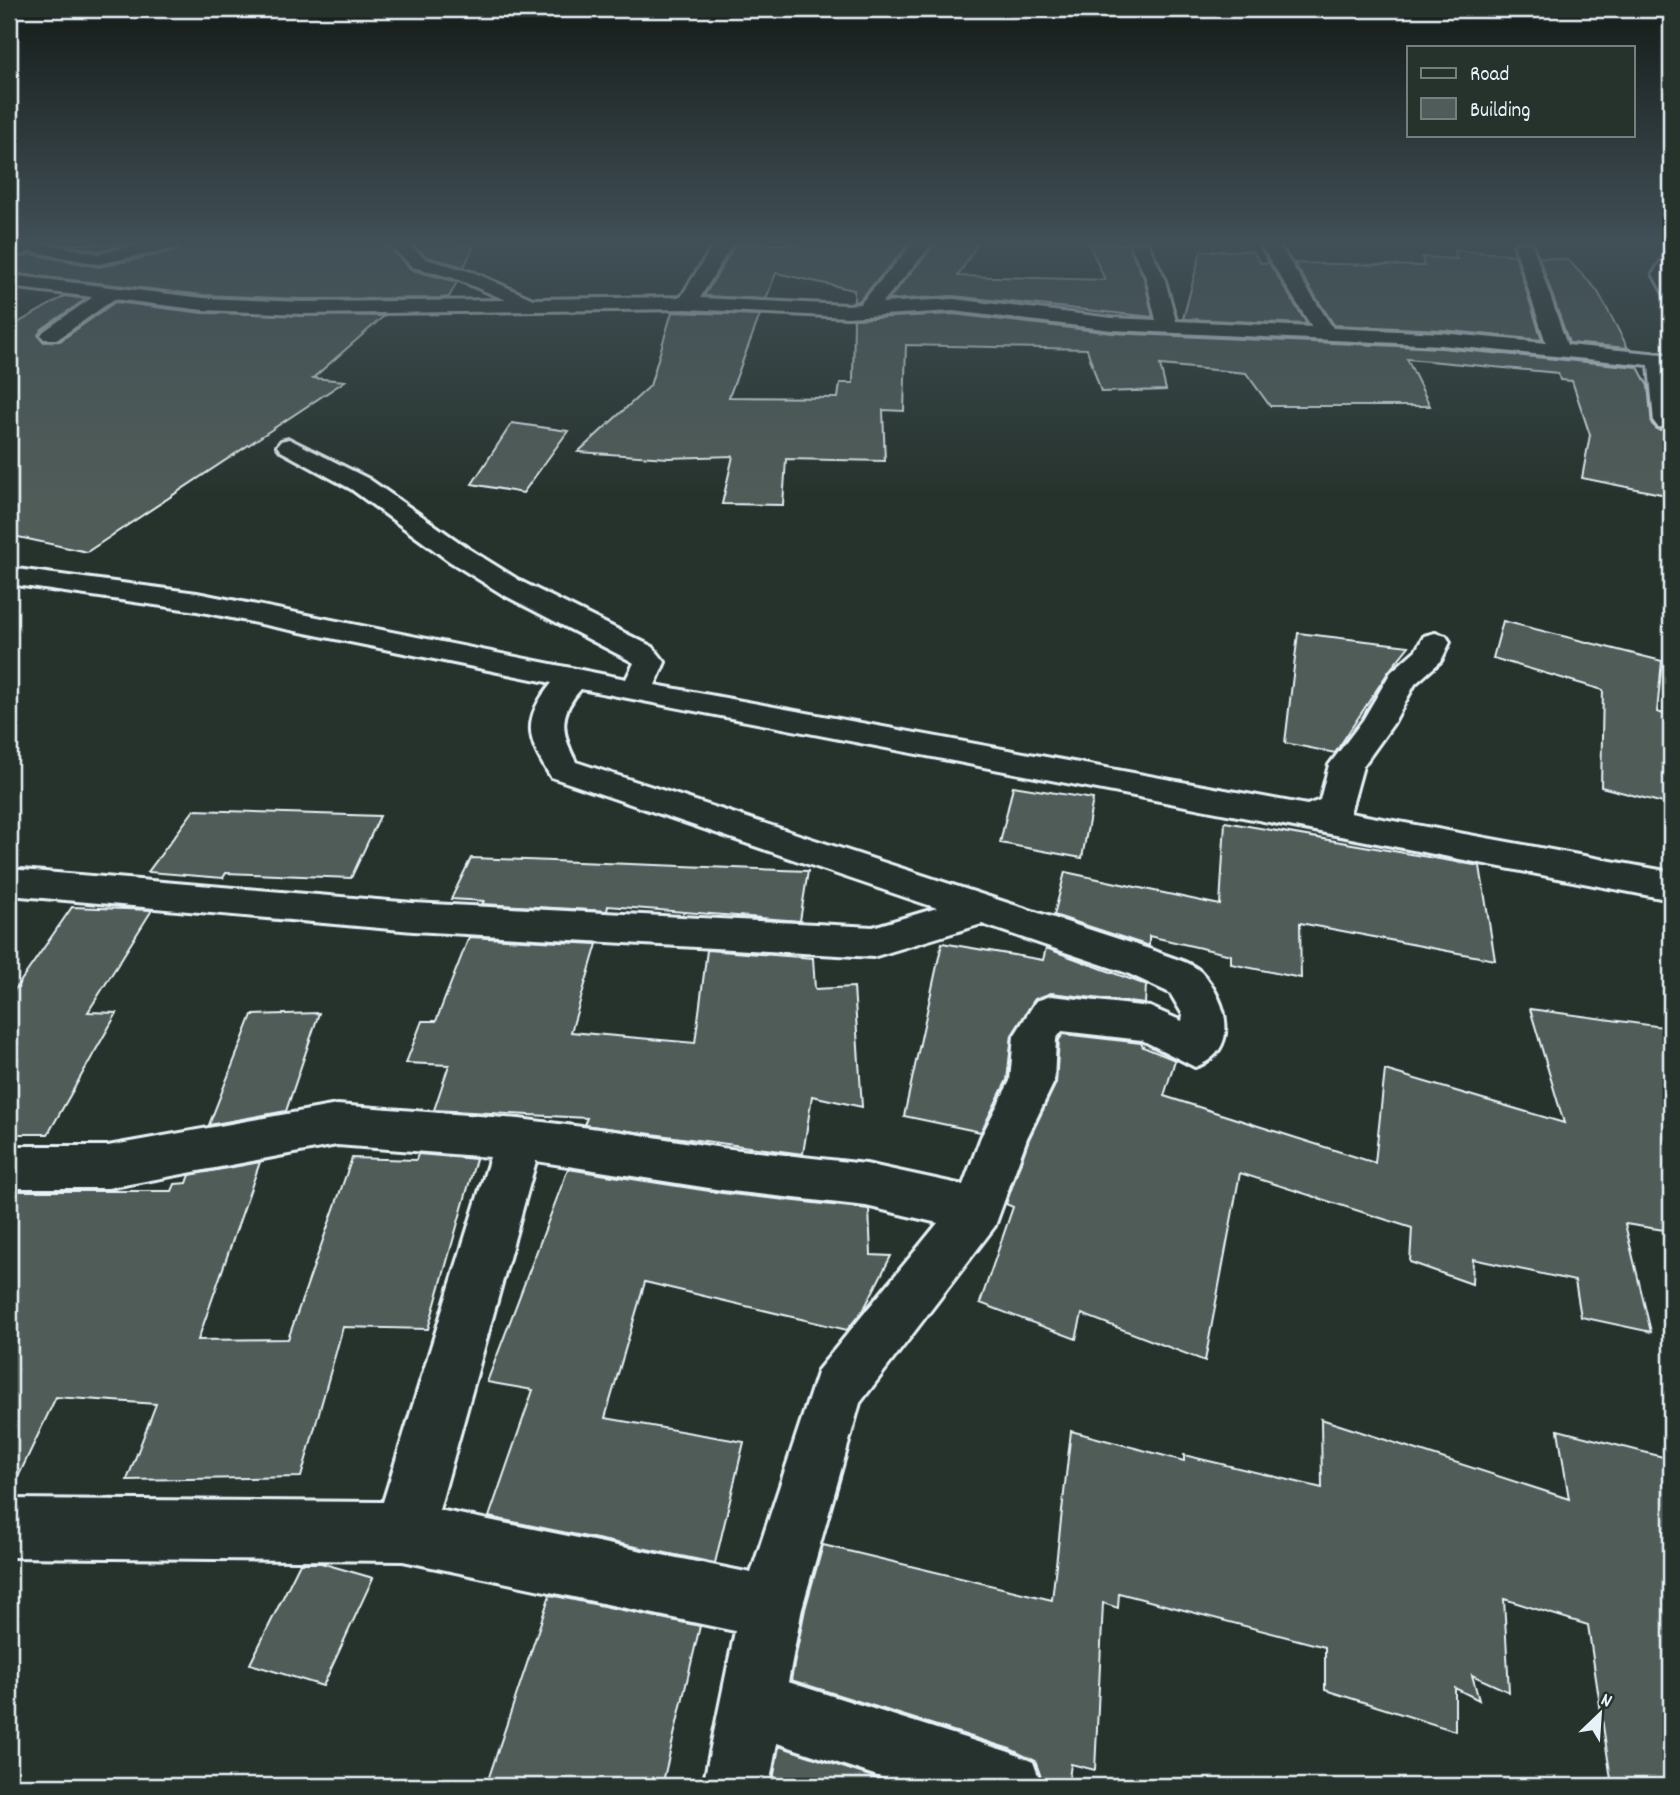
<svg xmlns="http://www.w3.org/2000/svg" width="1680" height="1795" font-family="Dekko,sans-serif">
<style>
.building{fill:#505c59;stroke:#e8f1f8;stroke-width:2}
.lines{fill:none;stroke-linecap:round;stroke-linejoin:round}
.street-casing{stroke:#e8f1f8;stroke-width:6}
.secondary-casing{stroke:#e8f1f8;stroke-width:6}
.street{fill:#26332d;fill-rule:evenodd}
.secondary{fill:#26332d;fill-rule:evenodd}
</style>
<rect width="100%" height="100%" fill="#26332d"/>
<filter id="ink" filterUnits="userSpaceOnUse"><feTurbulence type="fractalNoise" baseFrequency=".0143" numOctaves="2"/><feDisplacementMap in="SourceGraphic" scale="14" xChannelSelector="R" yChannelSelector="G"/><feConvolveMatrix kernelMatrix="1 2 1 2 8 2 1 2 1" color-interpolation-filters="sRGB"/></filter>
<g filter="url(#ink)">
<path class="building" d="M 63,244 L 130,244 L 98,251 Z
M 181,244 L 385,244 L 412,270 L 457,282 L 449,297 L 441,298 L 302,299 L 203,295 L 9,273 L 9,261 L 30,254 L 99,267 L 176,251 Z
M 411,244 L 475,244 L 464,267 L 427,257 Z
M 736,244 L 909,244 L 859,301 L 854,302 L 854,290 L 776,273 L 766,299 L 704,296 Z
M 935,244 L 977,244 L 958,276 L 1105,280 L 1089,244 L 1128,244 L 1144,278 L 1153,317 L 953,296 L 888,300 Z
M 1454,250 L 1515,255 L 1542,340 L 1441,330 L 1334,325 L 1294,263 L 1424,266 L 1422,257 L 1457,259 Z
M 1201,251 L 1252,251 L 1261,263 L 1269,263 L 1307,324 L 1183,319 Z
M 1539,257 L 1568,260 L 1597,290 L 1628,348 L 1569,343 Z
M 65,296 L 86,299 L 42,329 L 38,335 L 44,342 L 60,341 L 115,302 L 203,313 L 384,316 L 313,378 L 345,381 L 87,552 L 9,535 L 9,328 Z
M 672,312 L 760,315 L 729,397 L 838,398 L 840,383 L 853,383 L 854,319 L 953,314 L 1112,333 L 1441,348 L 1638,367 L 1648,386 L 1652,424 L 1658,430 L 1665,430 L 1671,444 L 1671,496 L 1582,478 L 1590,435 L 1572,381 L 1560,380 L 1558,373 L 1407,359 L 1430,406 L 1270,406 L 1246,373 L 1160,365 L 1166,390 L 1101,392 L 1087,349 L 906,345 L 904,411 L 883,410 L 885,461 L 786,459 L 783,505 L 722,504 L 733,456 L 668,458 L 578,452 L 650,386 Z
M 512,423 L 568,431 L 523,493 L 472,484 Z
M 1503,621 L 1662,661 L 1657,712 L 1671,716 L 1671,805 L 1601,787 L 1603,690 L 1493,658 Z
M 1298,633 L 1409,646 L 1389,671 L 1335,753 L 1285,743 Z
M 1013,786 L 1093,799 L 1082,858 L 1000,843 Z
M 194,810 L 380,816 L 351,878 L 226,873 L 223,878 L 148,872 Z
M 1225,822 L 1480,866 L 1495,960 L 1300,923 L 1301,978 L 1231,964 L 1231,955 L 1149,936 L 1149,946 L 1054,915 L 1065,872 L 1220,905 Z
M 471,858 L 808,871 L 800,921 L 608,906 L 607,911 L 482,904 L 484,901 L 451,899 Z
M 72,907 L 152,910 L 88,1012 L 117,1013 L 48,1134 L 9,1134 L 9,998 Z
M 469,937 L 597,944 L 571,1032 L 695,1043 L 707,950 L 813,958 L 815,989 L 854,987 L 862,1107 L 812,1096 L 803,1154 L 584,1125 L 587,1118 L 434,1110 L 449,1065 L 406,1063 L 422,1021 L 436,1021 Z
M 942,943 L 1043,960 L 1046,948 L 1146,985 L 1145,1004 L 1051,993 L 1035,999 L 1012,1035 L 1007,1080 L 981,1132 L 904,1116 Z
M 1530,1009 L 1671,1028 L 1671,1231 L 1625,1224 L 1651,1332 L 1581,1317 L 1575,1281 L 1473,1259 L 1472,1284 L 1410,1262 L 1412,1228 L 1240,1173 L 1205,1361 L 1082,1314 L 1076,1339 L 980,1303 L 1013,1207 L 1006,1204 L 1029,1139 L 1056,1083 L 1059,1040 L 1063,1034 L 1141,1043 L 1143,1047 L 1175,1060 L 1164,1096 L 1375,1163 L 1385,1070 L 1564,1123 Z
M 319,1013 L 286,1111 L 209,1125 L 252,1015 Z
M 418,1154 L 476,1159 L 428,1329 L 343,1327 L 301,1477 L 127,1480 L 156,1404 L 56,1397 L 9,1496 L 9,1191 L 172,1191 L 175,1184 L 187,1183 L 190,1175 L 260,1162 L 198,1340 L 288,1339 L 352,1158 L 416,1160 Z
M 568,1169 L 722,1193 L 869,1209 L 871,1255 L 891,1256 L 864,1309 L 847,1330 L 645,1282 L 605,1418 L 744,1442 L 715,1563 L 489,1517 L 533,1390 L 487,1382 Z
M 1321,1419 L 1569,1499 L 1558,1430 L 1671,1459 L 1671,1786 L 1612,1786 L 1588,1625 L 1504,1599 L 1509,1692 L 1472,1675 L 1479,1700 L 1455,1688 L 1455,1731 L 1325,1690 L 1325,1647 L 1119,1593 L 1118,1608 L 1103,1603 L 1095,1770 L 1071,1764 L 1068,1786 L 1044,1786 L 1035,1761 L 1010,1749 L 791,1680 L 805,1609 L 823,1545 L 1052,1600 L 1071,1431 L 1184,1461 L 1184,1455 L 1322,1488 Z
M 300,1563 L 321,1563 L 373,1578 L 323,1686 L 250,1664 Z
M 550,1595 L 700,1626 L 662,1786 L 486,1786 Z
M 779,1746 L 900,1786 L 772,1786 Z"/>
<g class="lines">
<defs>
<path id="street" d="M 25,244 L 49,244 L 98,254 L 143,244 L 178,244 L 175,248 L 98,264 L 26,250 Z
M 388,244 L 407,244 L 426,259 L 475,273 L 533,299 L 681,297 L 714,244 L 732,244 L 700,298 L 847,305 L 860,304 L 913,244 L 932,244 L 882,303 L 953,299 L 1112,318 L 1156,320 L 1146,277 L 1130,244 L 1148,244 L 1164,277 L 1176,321 L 1312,327 L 1260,244 L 1278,244 L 1333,328 L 1441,333 L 1546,343 L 1514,244 L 1532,244 L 1567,345 L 1671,355 L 1671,428 L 1658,427 L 1654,422 L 1649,365 L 1441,345 L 1112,330 L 953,311 L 847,317 L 687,309 L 302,314 L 203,310 L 114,299 L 58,339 L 44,339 L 41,335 L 44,331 L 93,297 L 9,287 L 9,275 L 203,298 L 302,302 L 506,300 L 454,278 L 413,267 Z
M 1671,254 L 1671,296 L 1664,294 L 1653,274 L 1665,255 Z
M 289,439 L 369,479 L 469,549 L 522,582 L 653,647 L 665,662 L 655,685 L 1307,805 L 1320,800 L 1329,765 L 1363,720 L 1391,672 L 1416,650 L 1424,636 L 1435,633 L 1446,636 L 1450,642 L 1441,661 L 1415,684 L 1393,724 L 1363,766 L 1350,813 L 1671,872 L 1671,900 L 581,689 C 558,714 561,733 576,762 L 1155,951 C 1168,957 1191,962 1201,972 C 1228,1001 1241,1051 1195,1067 L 1142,1040 L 1062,1031 L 1056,1039 L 1054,1082 L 1027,1138 L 995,1226 L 860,1403 L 802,1608 L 788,1682 L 1009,1752 L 1033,1762 L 1042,1786 L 908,1786 L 777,1743 L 769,1786 L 703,1786 L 735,1631 L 403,1561 L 9,1557 L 9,1499 L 383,1502 L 490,1157 L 337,1145 L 108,1188 L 9,1188 L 9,1146 L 108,1146 L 337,1105 L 519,1119 L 622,1132 L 722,1148 L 866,1164 L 963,1185 L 981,1137 L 1010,1081 L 1014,1036 L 1036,1001 L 1051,996 L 1150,1007 L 1182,1021 L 1183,1015 L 1170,993 L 1127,973 L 982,924 L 873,957 L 413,931 L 9,895 L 9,869 L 413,903 L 873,927 L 937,908 L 551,777 C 526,739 522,719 552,683 L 197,611 L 9,584 L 9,568 L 197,593 L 626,679 L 634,663 L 631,661 L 502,594 L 449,561 L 351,489 L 281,451 L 277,446 L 281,441 ZM 536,1161 L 722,1190 L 866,1206 L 938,1223 L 818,1370 L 751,1573 L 439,1510 Z"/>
<path id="secondary" d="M 21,244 L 48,244 L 9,259 L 9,248 Z"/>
</defs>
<use href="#street" class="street-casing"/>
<use href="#secondary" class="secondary-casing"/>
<use href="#street" class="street"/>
<use href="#secondary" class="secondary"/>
</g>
</g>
<linearGradient id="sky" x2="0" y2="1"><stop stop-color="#151c19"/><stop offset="0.49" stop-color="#415057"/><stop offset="1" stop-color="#415057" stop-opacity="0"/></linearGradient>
<rect width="1680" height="495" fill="url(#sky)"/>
<rect width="1680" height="1795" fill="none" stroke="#26332d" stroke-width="35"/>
<rect x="18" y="18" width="1645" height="1760" fill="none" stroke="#e8f1f8" stroke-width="2.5" filter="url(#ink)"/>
<rect x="1407" y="46" width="228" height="91" fill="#26332d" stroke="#747f7e" stroke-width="2"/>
<rect x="1421" y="68" width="35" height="10" fill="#26332d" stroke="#747f7e" stroke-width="2"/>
<text x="1470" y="80" font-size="21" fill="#e8f1f8">Road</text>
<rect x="1421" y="98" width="35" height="21" fill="#505c59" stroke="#747f7e" stroke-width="2"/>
<text x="1470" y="116" font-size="21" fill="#e8f1f8">Building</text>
<g transform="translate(1600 1714) rotate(25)" stroke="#26332d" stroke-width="5" paint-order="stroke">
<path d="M0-5L12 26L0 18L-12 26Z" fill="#e8f1f8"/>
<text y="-10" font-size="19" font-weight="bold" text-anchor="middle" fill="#e8f1f8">N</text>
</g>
</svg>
